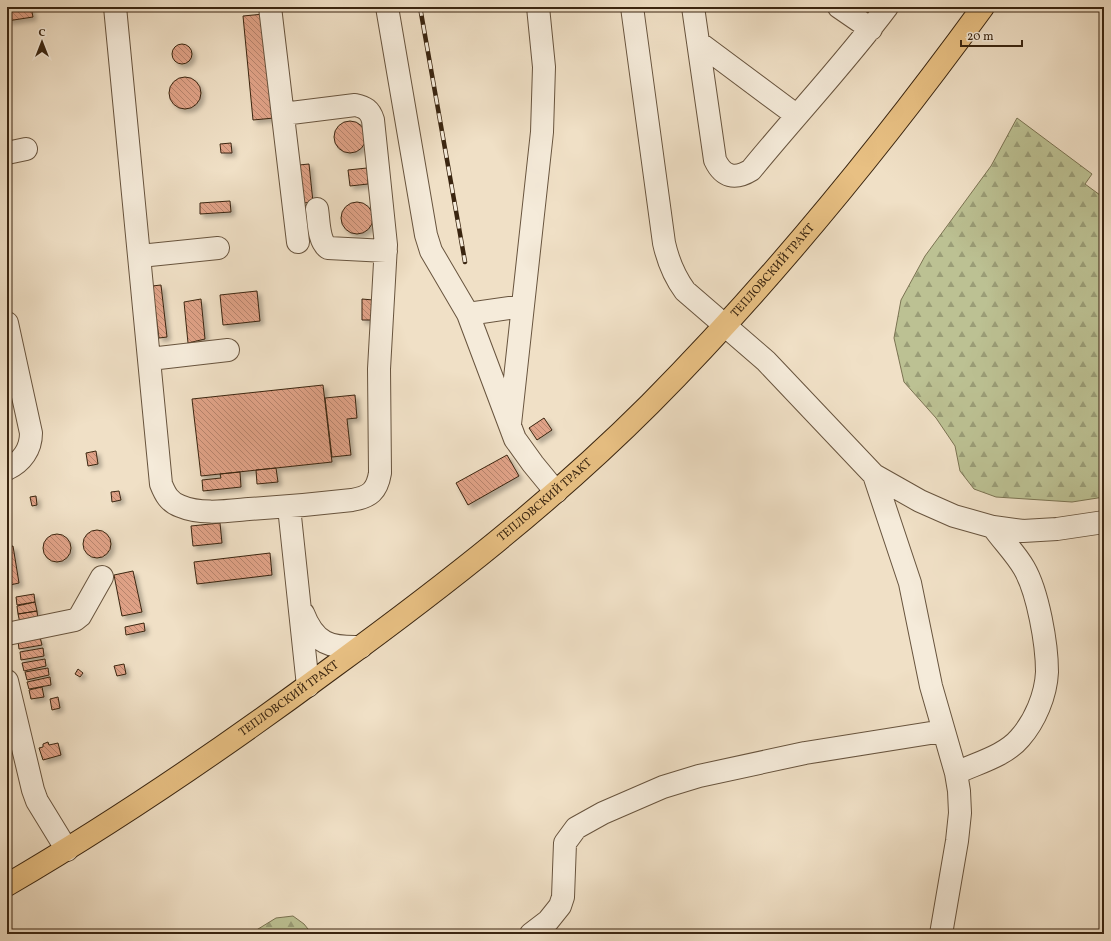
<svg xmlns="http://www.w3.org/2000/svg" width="1111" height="941" font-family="Vollkorn,serif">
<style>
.forest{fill:url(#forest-firs);stroke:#7b7352}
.building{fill:url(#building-back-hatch);stroke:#3a2510;filter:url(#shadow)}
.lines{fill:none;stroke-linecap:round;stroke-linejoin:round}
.minor-casing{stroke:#68543e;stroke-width:24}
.major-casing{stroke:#3a2510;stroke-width:24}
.minor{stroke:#f5ebda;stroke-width:22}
.major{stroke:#e8c083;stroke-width:22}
.rail-casing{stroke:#3a2510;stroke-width:4.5}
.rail{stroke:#f5ebda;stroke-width:3;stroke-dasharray:9;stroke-linecap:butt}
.labels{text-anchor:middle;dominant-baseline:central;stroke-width:3;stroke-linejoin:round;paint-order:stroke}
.street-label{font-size:12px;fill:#3a2510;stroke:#f5ebda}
</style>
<defs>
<pattern id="forest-firs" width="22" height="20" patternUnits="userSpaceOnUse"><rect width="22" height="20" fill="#bcc193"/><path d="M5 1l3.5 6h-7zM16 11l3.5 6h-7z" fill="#9a9d77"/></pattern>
<pattern id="building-back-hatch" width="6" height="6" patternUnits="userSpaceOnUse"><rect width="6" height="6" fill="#e0a287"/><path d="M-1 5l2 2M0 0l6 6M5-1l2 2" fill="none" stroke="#b7846d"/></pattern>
<filter id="shadow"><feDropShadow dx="3.5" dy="3.5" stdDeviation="2" flood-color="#0004"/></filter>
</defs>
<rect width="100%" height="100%" fill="#f0e0c6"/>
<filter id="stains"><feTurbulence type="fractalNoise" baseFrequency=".005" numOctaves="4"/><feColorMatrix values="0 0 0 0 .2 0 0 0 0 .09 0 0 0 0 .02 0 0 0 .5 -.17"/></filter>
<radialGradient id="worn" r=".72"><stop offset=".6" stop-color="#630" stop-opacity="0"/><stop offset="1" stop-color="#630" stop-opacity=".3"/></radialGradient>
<path class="forest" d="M 1017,118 L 1092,174 L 1085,184 L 1104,198 L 1104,497 L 1072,502 L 996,497 L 974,489 L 960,471 L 955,446 L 936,418 L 904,382 L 894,338 L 901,300 L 925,256 L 991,166 Z
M 293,916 L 304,924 L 312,934 L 250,934 L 276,918 Z"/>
<path class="building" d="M 7,7 L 31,7 L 33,17 L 7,21 Z
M 264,14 L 274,118 L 253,120 L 243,16 Z
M172 54a10 10 0 1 1 20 0a10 10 0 1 1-20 0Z
M169 93a16 16 0 1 1 32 0a16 16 0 1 1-32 0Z
M334 137a16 16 0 1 1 32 0a16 16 0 1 1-32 0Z
M 231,143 L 232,153 L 221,153 L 220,144 Z
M 309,164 L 313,202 L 303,203 L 299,165 Z
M 367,168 L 368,184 L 350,186 L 348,170 Z
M 230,201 L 231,212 L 200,214 L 200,203 Z
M341 218a16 16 0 1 1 32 0a16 16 0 1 1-32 0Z
M 161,285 L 167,337 L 159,338 L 152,286 Z
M 257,291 L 260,321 L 223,325 L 220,295 Z
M 201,299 L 205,339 L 188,343 L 184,302 Z
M 362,299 L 373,300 L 373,320 L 362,320 Z
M 323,385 L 332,462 L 201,476 L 192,399 Z
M 355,395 L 357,418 L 347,419 L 351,455 L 332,457 L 325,398 Z
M 544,418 L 552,430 L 537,440 L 529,428 Z
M 96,451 L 98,464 L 88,466 L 86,453 Z
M 507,455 L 519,476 L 468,505 L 456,483 Z
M 276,468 L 278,482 L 257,484 L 256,470 Z
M 240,472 L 241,487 L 203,491 L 202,480 L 221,478 L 220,474 Z
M 119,491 L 121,500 L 112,502 L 111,492 Z
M 36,496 L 37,505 L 32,506 L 30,497 Z
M 220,523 L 222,543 L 193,546 L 191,526 Z
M83 544a14 14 0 1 1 28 0a14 14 0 1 1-28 0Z
M43 548a14 14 0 1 1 28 0a14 14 0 1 1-28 0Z
M 13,546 L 19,583 L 10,585 L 7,569 L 7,547 Z
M 270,553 L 272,575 L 197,584 L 194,562 Z
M 133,571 L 142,612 L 122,616 L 114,575 Z
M 34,594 L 35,602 L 17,605 L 16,597 Z
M 35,602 L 37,611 L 18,614 L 17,606 Z
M 37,611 L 38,620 L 20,623 L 18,614 Z
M 144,623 L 145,631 L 126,635 L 125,627 Z
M 40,637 L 42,645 L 19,649 L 18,641 Z
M 43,648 L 44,656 L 21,660 L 20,652 Z
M 45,659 L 46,666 L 24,671 L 22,663 Z
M 124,664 L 126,674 L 117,676 L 114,666 Z
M 48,668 L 49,675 L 27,680 L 25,672 Z
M 78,669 L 83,673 L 80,677 L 75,674 Z
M 50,677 L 51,685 L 29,689 L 27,682 Z
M 42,687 L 44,697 L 31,699 L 29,690 Z
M 58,697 L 60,708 L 52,710 L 50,699 Z
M 48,742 L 49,745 L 58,743 L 61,755 L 43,760 L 39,748 L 43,747 L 43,744 Z"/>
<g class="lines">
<defs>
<path id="minor" d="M 115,7 L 161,484 C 165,494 169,502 180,506 C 201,515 227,511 249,509 C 284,507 318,504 352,500 C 370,497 377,491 380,473 L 379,369 L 386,245 L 373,120 C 370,110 365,107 355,105 L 283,114
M 270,7 L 298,242
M 387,7 L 426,235 L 431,251 L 441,268 L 468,314 L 515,439 L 533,464 L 556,492
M 632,7 L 664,243 C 668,261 674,276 685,291 L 766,361 L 874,475 L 920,501 L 954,516 L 993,527 L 1023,531 L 1057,529 L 1104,522
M 693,7 L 715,160 C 723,177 735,180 751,170 C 796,115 845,63 887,7
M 839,7 L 871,29
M 698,42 L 796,115
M 7,153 L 26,149
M 317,209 C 319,220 318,241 328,248 L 386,251
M 140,256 L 218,248
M 468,314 L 523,306
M 7,323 L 31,433 C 31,449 22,462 7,469
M 150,359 L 228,350
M 510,424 L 542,132 L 544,67 L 538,7
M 874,475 L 910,583 L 931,686 L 956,773 L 959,791 L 960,813 L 957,841 L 941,934
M 289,507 L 308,686
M 303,613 C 315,644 330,648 361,647
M 7,634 L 75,620 L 80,616 L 102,577
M 7,681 L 33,790 L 37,801 L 67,850
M 956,773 C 977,763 1005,756 1020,738 C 1035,721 1046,695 1047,672 C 1047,644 1038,592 1024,568 C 1016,554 1003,541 993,527
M 531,934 L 548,921 L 560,906 L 563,897 L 565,843 L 576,828 L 603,813 L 663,787 L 699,776 L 805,753 L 943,731"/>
<g id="major">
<path id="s1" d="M 7,885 C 120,819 228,745 333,667 C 444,586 552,502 650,404 C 772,281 881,147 983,7"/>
</g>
</defs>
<use href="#minor" class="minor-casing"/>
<use href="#major" class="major-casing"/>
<use href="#minor" class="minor"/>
<use href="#major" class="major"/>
<defs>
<path id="rail" d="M 420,7 L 465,262"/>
</defs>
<use href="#rail" class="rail-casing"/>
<use href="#rail" class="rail"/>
</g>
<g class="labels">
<g class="street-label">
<text stroke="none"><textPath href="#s1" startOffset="986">ТЕПЛОВСКИЙ ТРАКТ</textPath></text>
<text stroke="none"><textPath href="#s1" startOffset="662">ТЕПЛОВСКИЙ ТРАКТ</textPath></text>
<text stroke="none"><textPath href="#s1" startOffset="338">ТЕПЛОВСКИЙ ТРАКТ</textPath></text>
</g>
</g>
<rect width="1111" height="941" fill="none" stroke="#f0e0c6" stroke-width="24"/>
<rect x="8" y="8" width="1095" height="925" fill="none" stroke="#3a2510" stroke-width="2"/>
<rect x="12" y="12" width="1087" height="917" fill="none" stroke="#3a2510"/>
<g transform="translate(42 42)" stroke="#f5ebda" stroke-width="3" paint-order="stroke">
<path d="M0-3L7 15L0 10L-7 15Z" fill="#3a2510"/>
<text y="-6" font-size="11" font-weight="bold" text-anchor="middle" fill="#3a2510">С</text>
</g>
<path d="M961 40v6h61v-6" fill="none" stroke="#3a2510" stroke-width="2"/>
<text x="967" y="40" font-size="12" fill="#3a2510" stroke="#f5ebda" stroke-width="3" paint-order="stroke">20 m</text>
<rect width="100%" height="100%" filter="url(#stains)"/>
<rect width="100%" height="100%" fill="url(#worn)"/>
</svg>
